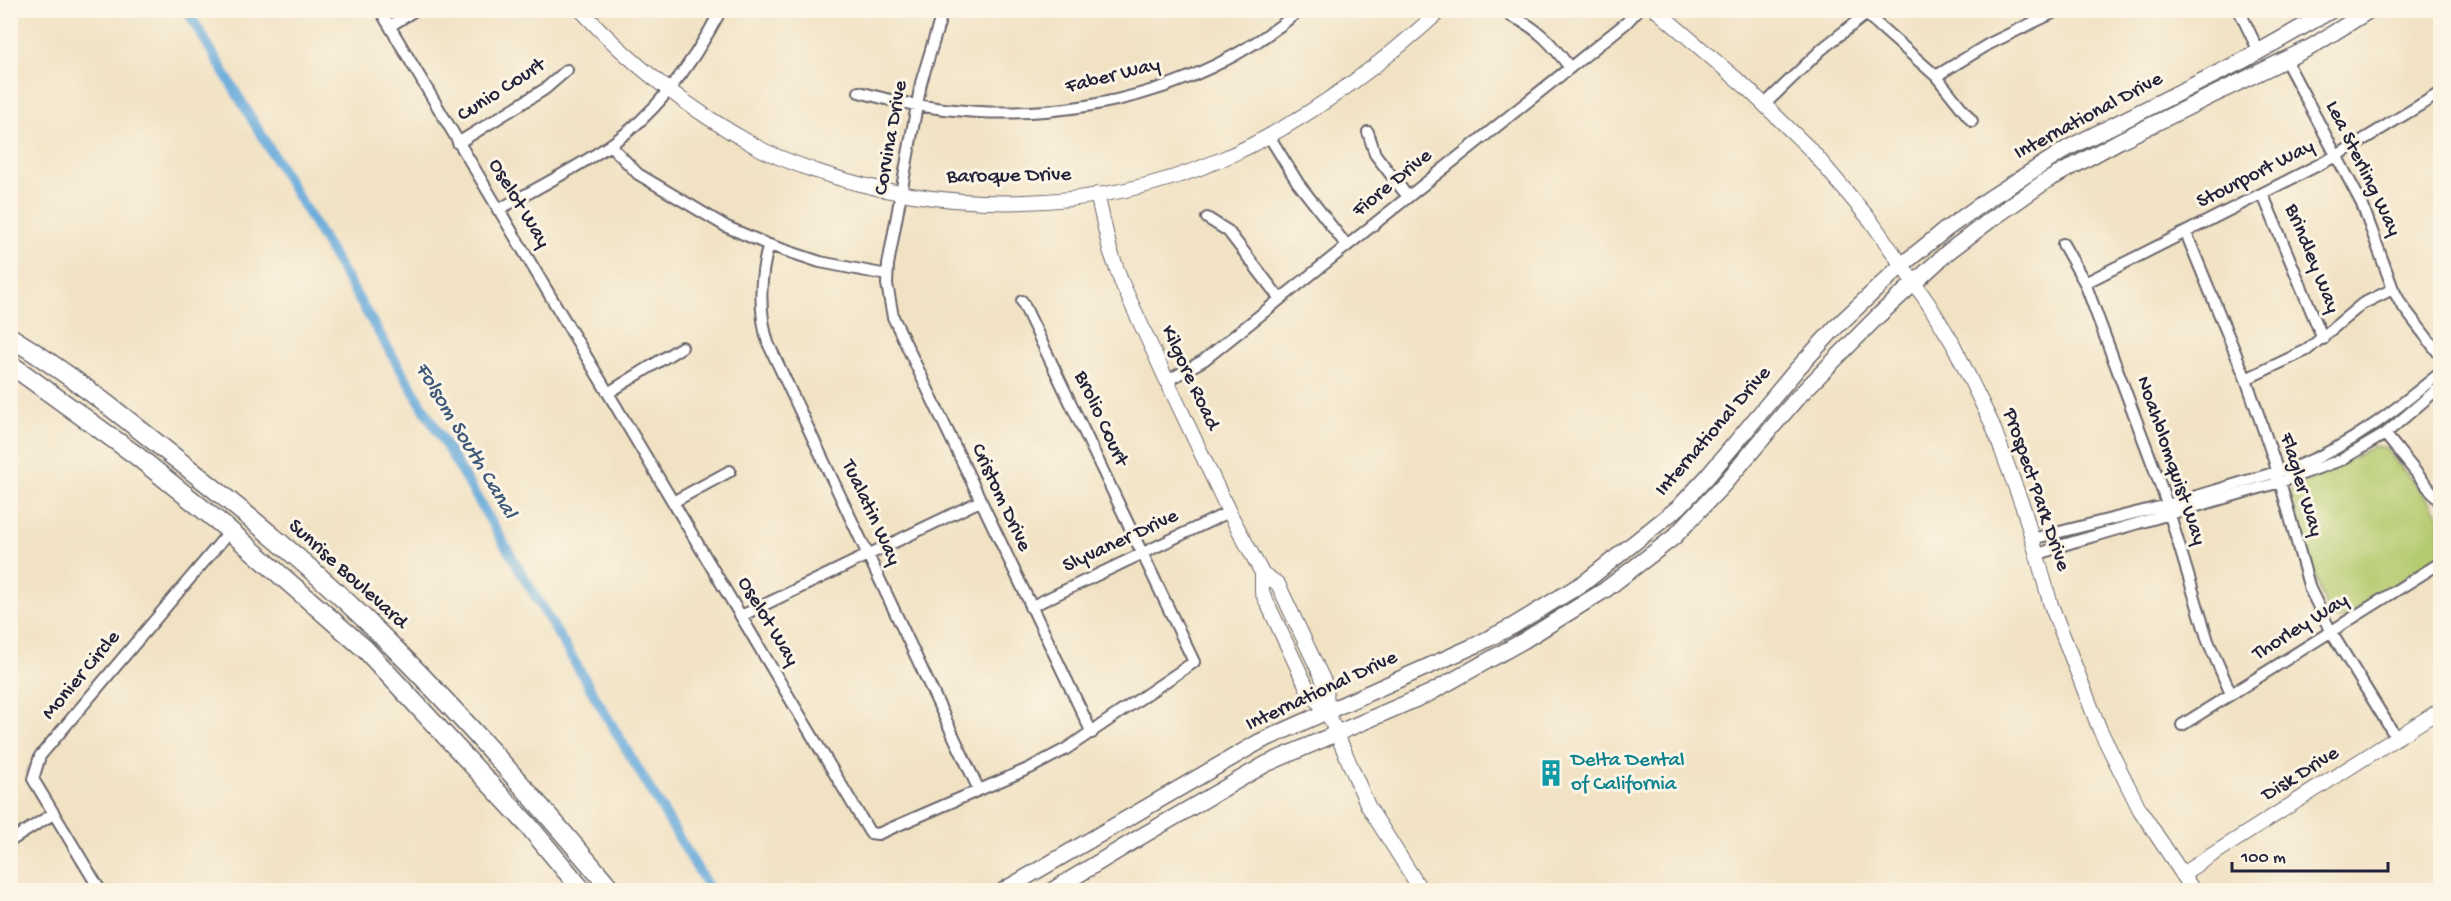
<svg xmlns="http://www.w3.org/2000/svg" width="2451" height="901" font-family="'Gochi Hand',sans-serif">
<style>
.green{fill:#b5cb70;stroke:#6c7656;stroke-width:1.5}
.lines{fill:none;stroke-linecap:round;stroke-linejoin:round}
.canal{stroke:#65a9da;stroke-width:10}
.minor-casing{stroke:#6a656b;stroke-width:14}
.tertiary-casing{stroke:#6a656b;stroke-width:16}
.secondary-casing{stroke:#6a656b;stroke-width:18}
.primary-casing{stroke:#6a656b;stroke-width:21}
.minor{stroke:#fff;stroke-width:10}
.tertiary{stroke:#fff;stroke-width:14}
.secondary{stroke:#fff;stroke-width:15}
.primary{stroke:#fff;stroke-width:18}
.labels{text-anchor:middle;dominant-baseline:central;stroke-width:6;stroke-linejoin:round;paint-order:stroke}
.street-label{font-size:21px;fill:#22223b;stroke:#fcf5e5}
.culture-label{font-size:21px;fill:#0d838f;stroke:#fcf5e5;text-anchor:start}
.water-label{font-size:22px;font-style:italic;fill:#3d587b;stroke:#fcf5e5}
</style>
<rect width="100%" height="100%" fill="#fcf5e5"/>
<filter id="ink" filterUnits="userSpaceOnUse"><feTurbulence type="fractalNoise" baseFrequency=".0167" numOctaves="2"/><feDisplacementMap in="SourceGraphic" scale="12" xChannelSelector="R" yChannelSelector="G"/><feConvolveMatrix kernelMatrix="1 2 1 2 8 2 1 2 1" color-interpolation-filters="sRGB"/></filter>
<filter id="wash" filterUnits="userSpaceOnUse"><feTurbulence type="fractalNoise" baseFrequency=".008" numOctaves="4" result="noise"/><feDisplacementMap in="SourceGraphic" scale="24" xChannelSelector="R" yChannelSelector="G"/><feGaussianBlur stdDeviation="1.35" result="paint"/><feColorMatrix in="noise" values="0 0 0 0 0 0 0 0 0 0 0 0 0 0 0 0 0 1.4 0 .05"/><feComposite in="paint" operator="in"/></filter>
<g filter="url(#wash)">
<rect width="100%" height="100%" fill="#f1e2c4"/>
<path class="green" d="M 2374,446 L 2385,448 L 2440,515 L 2440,556 L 2342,619 L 2331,617 C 2312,578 2306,535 2289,494 L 2294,486 L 2332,470 Z"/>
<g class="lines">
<path class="canal" d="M 187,10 L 710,890"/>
</g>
</g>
<g filter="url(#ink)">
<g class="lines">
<defs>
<path id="minor" d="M 380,10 L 870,833 L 878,834 L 1030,768 L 1066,749 L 1194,662 L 1022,301
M 943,10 L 921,83 L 888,265 L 887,284 L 893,317 L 1092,733
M 2239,10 L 2259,52
M 1866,14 L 1936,76 L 1972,121
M 1511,16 C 1537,27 1553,45 1570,68
M 390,26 L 415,10
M 2285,59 L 2362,204 L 2393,289 L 2401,304 L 2440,355
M 1936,76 L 1989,44 L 2059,10
M 859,92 C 1008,135 1179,112 1300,10
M 1765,104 L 1822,49 L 1870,11
M 1368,132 L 1375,154 L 1408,197
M 1269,136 L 1298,183 L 1347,246
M 458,143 L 545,89 L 567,70
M 610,145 L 638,174 L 727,227 L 769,245 L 820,262 L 887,275
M 2263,195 L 2323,339
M 498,210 C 535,189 575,169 610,145 C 658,113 694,61 721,10
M 1207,218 L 1228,231 L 1280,299
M 2186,233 L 2246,379 L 2274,460 L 2310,589 L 2331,632 L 2397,739
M 2063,244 L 2085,283 L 2163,492 L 2208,641 L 2231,694
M 769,245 C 759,276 759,313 768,343 L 979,790
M 2085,283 L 2338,155 L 2440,93
M 2246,379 L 2307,350 L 2362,304 L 2393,289
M 1167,381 L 1204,360 L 1626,23 L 1638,10
M 608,393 L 682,347
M 2385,434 L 2440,502
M 673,502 L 730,471
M 2032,539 L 2167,505 L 2300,465 C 2354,444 2396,409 2440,373
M 2037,555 L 2063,545 L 2280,482 L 2341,460 L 2385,434 L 2440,387
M 1030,607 L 1229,512
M 741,616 L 980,501
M 2182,725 L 2440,563
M 10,841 L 53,814
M 100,890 L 33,779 L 40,756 L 230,531"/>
<path id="tertiary" d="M 581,10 C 633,67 690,110 757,147 C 775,157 796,164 816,171 C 944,215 1094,214 1220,160 C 1302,124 1375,70 1441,10
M 1656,10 L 1747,88 L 1812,151 L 1871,221 L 1928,303 L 1952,342 L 1992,424 L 2024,510 L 2051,605 L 2100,730 L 2140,810 L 2193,890
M 1097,194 L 1110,250 L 1121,281 L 1167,381 L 1229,512 L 1262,573 L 1278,584 L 1326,686 L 1327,711 L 1368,806 L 1421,890
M 1262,573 L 1262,592 L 1310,694 L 1327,711
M 2182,874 L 2440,710"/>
<path id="secondary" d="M 1004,890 L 1259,742 L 1476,645 L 1513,626 L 1585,582 L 1679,507 L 1707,477 L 1797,369 L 1835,328 L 1903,264 L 1945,230 L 1990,198 L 2068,148 L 2244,60 L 2332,10
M 1053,890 L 1142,836 L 1266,764 L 1430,693 L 1523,641 L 1605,590 L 1674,537 L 1725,483 L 1797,398 L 1877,317 L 1948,252 L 1989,221 L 2046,181 L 2119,141 L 2311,47 L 2370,10"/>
<path id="primary" d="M 10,337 C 64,370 115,410 164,449 C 239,508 314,568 381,635 C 463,716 538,803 612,890
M 10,364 L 137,456 L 230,531 L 365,649 L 528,825 L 582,890"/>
</defs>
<use href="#minor" class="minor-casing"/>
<use href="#tertiary" class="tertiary-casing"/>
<use href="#secondary" class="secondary-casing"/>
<use href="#primary" class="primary-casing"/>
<use href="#minor" class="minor"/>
<use href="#tertiary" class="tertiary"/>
<use href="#secondary" class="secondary"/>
<use href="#primary" class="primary"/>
</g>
</g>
<defs>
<symbol id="building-bare" viewBox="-9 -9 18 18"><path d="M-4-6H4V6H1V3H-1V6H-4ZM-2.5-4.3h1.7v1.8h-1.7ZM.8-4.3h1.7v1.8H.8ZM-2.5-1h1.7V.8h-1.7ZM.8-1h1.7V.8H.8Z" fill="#0f9aa8" stroke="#fcf5e5" stroke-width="2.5" paint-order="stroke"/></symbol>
</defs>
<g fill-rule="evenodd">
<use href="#building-bare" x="1532" y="754" width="38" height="38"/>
</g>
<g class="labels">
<g class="street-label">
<text transform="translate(1113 77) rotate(-14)">Faber Way</text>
<text transform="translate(502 91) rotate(-33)">Cunio Court</text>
<text transform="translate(2089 117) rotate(-28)">International Drive</text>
<text transform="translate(892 138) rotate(-80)">Corvina Drive</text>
<text transform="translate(2362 169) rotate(64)">Lea Sterling Way</text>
<text transform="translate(2256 175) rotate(-27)">Stourport Way</text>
<text transform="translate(1009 177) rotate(-1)">Baroque Drive</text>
<text transform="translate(1393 184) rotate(-39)">Fiore Drive</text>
<text transform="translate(518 204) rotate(59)">Oselot Way</text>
<text transform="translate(2311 259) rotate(68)">Brindley Way</text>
<text transform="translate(1189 378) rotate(65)">Kilgore Road</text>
<text transform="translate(1100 419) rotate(65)">Brolio Court</text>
<text transform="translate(1714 432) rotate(-49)">International Drive</text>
<text transform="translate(2170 461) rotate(71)">Noahblomquist Way</text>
<text transform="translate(2300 485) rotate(73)">Flagler Way</text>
<text transform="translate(2035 490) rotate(71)">Prospect Park Drive</text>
<text transform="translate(1000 498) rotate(65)">Cristom Drive</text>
<text transform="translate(870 513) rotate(65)">Tualatin Way</text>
<text transform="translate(1121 542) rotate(-25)">Slyvaner Drive</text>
<text transform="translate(347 575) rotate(42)">Sunrise Boulevard</text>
<text transform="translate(767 622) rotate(59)">Oselot Way</text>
<text transform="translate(2301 628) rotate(-32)">Thorley Way</text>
<text transform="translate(82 676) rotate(-50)">Monier Circle</text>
<text transform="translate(1322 692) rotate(-25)">International Drive</text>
<text transform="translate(2301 775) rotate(-32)">Disk Drive</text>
</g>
<g class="culture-label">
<text x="1571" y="761">Delta Dental<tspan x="1571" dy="24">of California</tspan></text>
</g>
<g class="water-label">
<text transform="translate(465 441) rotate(59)">Folsom South Canal</text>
</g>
</g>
<rect width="2451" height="901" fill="none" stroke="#fcf5e5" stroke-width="36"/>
<path d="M2232 862v9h156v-9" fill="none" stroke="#22223b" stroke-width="3"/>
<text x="2241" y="862" font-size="18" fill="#22223b" stroke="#fcf5e5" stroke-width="4.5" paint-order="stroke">100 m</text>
</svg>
